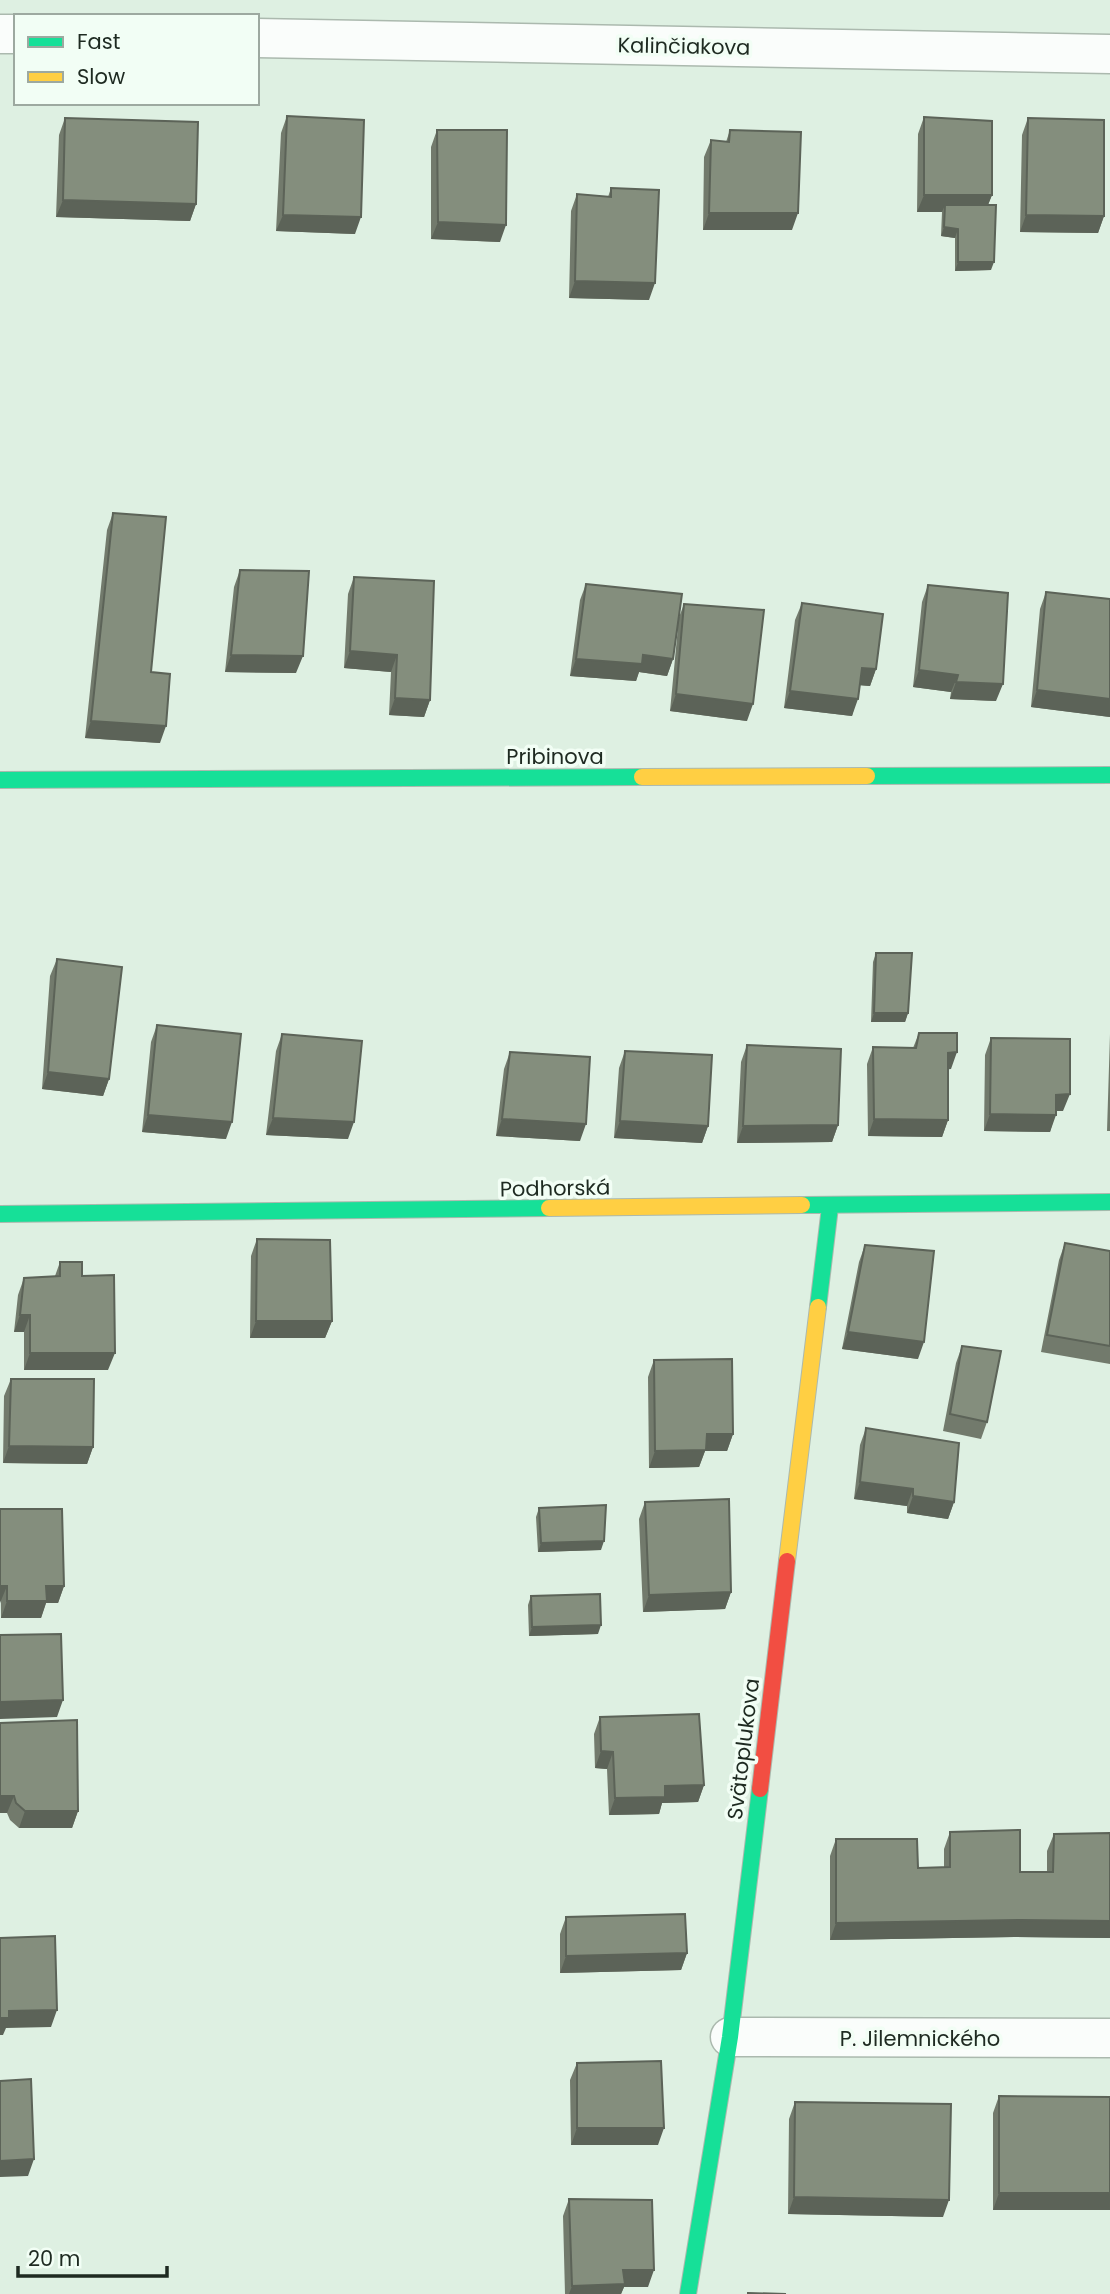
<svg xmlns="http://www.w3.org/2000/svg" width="1110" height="2294" font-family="Poppins,sans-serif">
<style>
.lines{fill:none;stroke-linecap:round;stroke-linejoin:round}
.street-casing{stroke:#abb9ae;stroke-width:41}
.fast-casing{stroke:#abb9ae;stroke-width:18}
.slow-casing{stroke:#abb9ae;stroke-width:18}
.jam-casing{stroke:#abb9ae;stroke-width:18}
.street{stroke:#fafdfb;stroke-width:38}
.fast{stroke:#16e098;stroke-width:16}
.slow{stroke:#ffcf43;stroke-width:16}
.jam{stroke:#f24e42;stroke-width:16}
.wall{fill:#727a6c}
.shaded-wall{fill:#5c6358}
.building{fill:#848e7d;stroke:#5c6358;stroke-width:2}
.labels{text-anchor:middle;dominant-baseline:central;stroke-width:7;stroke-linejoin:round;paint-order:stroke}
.street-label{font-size:21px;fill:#1e2a21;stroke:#f2fef5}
</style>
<rect width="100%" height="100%" fill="#def0e2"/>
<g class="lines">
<defs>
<path id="street" d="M 0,34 L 16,34
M 257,38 L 1110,54
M 730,2037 L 1110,2038"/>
<path id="fast" d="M 867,776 L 1110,775
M 0,780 L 642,777
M 802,1205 L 1110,1202
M 0,1214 L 549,1208
M 818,1307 L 830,1207
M 688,2294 L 730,2037 L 760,1789"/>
<path id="slow" d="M 642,777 L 867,776
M 549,1208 L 802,1205
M 787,1561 L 818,1307"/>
<path id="jam" d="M 760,1789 L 787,1561"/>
</defs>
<use href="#street" class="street-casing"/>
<use href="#fast" class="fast-casing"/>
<use href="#slow" class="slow-casing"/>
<use href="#jam" class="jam-casing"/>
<use href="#street" class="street"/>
<use href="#fast" class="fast"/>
<use href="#slow" class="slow"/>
<use href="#jam" class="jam"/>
</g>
<path class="wall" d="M 287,116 L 355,234 L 276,231 L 281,133 Z
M 924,117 L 992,195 L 988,205 L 991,270 L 955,271 L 955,238 L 941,236 L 942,212 L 917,212 L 918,134 Z
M 65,118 L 196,204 L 190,221 L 56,217 L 59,135 Z
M 1028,118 L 1104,216 L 1098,233 L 1020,232 L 1022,135 Z
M 437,130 L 500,242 L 431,239 L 431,147 Z
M 730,130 L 792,230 L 703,230 L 704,157 L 711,140 L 726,142 Z
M 611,188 L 649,300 L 569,298 L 571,211 L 577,194 L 608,197 Z
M 113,513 L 151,672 L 160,743 L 85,738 L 107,530 Z
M 240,570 L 296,673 L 225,672 L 234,587 Z
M 354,577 L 430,700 L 424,717 L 389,715 L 391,672 L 344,668 L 348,594 Z
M 586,584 L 678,620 L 684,604 L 747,721 L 670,711 L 678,627 L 673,659 L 667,676 L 639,672 L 636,681 L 570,676 L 580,600 Z
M 928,585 L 996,701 L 950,699 L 951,692 L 913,687 L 922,602 Z
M 1046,592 L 1110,599 L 1110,717 L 1031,707 L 1040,609 Z
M 802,603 L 876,669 L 870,686 L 860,685 L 852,716 L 784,708 L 795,620 Z
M 876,953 L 908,1013 L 905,1022 L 871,1022 L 873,962 Z
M 57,959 L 109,1079 L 103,1096 L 42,1089 L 50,976 Z
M 157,1025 L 226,1139 L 142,1132 L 151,1042 Z
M 1110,1032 L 1110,1131 L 1107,1131 L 1110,1034 Z
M 919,1033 L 951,1069 L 948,1069 L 948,1120 L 942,1137 L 868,1136 L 867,1064 L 873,1047 L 913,1048 Z
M 282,1034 L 348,1139 L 266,1135 L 276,1051 Z
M 991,1038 L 1063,1111 L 1056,1111 L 1050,1132 L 984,1131 L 985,1055 Z
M 747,1045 L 838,1125 L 832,1142 L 737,1143 L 741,1062 Z
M 625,1051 L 708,1126 L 702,1143 L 614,1138 L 619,1068 Z
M 510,1052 L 580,1141 L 496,1136 L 504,1069 Z
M 257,1239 L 332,1321 L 325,1338 L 250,1338 L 251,1256 Z
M 1065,1243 L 1110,1251 L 1110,1364 L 1041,1352 L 1059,1260 Z
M 865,1245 L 918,1359 L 842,1349 L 859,1262 Z
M 60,1262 L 82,1276 L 108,1370 L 24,1370 L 24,1332 L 14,1332 L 18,1295 L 24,1278 L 55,1276 Z
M 962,1346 L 987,1422 L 981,1439 L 943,1431 L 956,1363 Z
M 654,1360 L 733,1434 L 727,1451 L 705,1451 L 699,1467 L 649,1468 L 648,1377 Z
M 11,1379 L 93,1447 L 87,1464 L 3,1463 L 4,1396 Z
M 866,1428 L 954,1502 L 948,1519 L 907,1513 L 907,1506 L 854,1499 L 860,1445 Z
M 645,1502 L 731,1592 L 725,1609 L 643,1612 L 639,1519 Z
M 539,1508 L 601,1550 L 538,1552 L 536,1517 Z
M 0,1509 L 64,1586 L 58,1603 L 46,1603 L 41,1618 L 1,1618 Z
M 531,1596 L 598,1634 L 529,1636 L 528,1605 Z
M 600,1717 L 704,1785 L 698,1802 L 662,1803 L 659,1814 L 609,1815 L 607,1769 L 595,1768 L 594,1734 Z
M 0,1723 L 78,1811 L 72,1828 L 19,1828 L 10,1820 L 7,1813 Z
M 950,1832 L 1020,1872 L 1047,1872 L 1047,1851 L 1054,1834 L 1110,1833 L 1110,1938 L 1014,1937 L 830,1940 L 830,1856 L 836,1839 L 918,1868 L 944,1868 L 944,1849 Z
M 566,1917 L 687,1953 L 681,1970 L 560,1973 L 560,1934 Z
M 577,2063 L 658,2145 L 571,2145 L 570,2080 Z
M 999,2096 L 1110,2097 L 1110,2210 L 993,2210 L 993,2113 Z
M 795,2102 L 943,2217 L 788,2214 L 789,2119 Z
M 569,2199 L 648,2287 L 624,2287 L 621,2294 L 565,2294 L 563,2216 Z"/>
<path class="shaded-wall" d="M 924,195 L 992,195 L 985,212 L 945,205 L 942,212 L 917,212 Z
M 63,200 L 196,204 L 190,221 L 56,217 Z
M 709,213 L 798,213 L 792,230 L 703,230 Z
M 283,215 L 361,217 L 355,234 L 276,231 Z
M 1026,215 L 1104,216 L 1098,233 L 1020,232 Z
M 438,222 L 506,225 L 500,242 L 431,239 Z
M 944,227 L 958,229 L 955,238 L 941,236 Z
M 958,262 L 994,262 L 991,270 L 955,271 Z
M 575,281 L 655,283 L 649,300 L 569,298 Z
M 350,651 L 397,655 L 391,672 L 344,668 Z
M 231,655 L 303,656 L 296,673 L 225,672 Z
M 643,655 L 673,659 L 667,676 L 639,672 L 636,681 L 570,676 L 576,659 Z
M 862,668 L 876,669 L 870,686 L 856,685 Z
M 919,670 L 958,675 L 951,692 L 913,687 Z
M 956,682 L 1003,684 L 996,701 L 950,699 Z
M 1037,690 L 1110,699 L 1110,717 L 1031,707 Z
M 790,691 L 858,699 L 852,716 L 784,708 Z
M 676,694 L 753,704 L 747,721 L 670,711 Z
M 395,698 L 430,700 L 424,717 L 389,715 Z
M 91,721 L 166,726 L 160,743 L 85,738 Z
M 874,1013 L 908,1013 L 905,1022 L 871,1022 Z
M 957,1052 L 951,1069 L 942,1070 L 948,1053 Z
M 48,1072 L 109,1079 L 103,1096 L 42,1089 Z
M 1070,1094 L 1063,1111 L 1050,1111 L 1056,1095 Z
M 990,1114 L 1056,1115 L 1050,1132 L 984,1131 Z
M 148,1115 L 232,1122 L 226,1139 L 142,1132 Z
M 273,1118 L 354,1122 L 348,1139 L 266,1135 Z
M 502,1119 L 586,1124 L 580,1141 L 496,1136 Z
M 874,1119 L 948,1120 L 942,1137 L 868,1136 Z
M 620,1121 L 708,1126 L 702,1143 L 614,1138 Z
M 838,1125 L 832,1142 L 737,1143 L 743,1126 Z
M 20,1315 L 30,1315 L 24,1332 L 14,1332 Z
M 256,1321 L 332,1321 L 325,1338 L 250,1338 Z
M 848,1332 L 924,1342 L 918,1359 L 842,1349 Z
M 30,1353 L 115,1353 L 108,1370 L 24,1370 Z
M 707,1434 L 733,1434 L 727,1451 L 705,1451 L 699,1467 L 649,1468 L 655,1451 Z
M 9,1446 L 93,1447 L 87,1464 L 3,1463 Z
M 860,1482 L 913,1489 L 907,1506 L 854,1499 Z
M 913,1496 L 954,1502 L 948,1519 L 907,1513 Z
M 604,1541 L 601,1550 L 538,1552 L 541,1543 Z
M 0,1586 L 7,1586 L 0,1603 Z
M 46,1586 L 64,1586 L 58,1603 L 46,1603 L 41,1618 L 1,1618 L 7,1601 Z
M 731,1592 L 725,1609 L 643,1612 L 649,1595 Z
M 601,1625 L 598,1634 L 529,1636 L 532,1627 Z
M 63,1700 L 57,1717 L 0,1719 L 0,1702 Z
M 601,1751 L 613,1752 L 607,1769 L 595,1768 Z
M 704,1785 L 698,1802 L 662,1803 L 659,1814 L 609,1815 L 615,1798 L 665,1786 Z
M 0,1796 L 14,1796 L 7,1813 L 0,1813 Z
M 25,1811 L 78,1811 L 72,1828 L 19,1828 Z
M 1020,1920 L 1110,1921 L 1110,1938 L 1014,1937 L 830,1940 L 836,1923 Z
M 687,1953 L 681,1970 L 560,1973 L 566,1956 Z
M 57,2010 L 51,2027 L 6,2028 L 3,2035 L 0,2035 L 0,2018 L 9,2011 Z
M 577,2128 L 664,2128 L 658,2145 L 571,2145 Z
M 34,2159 L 28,2176 L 0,2177 L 0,2161 Z
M 999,2193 L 1110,2193 L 1110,2210 L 993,2210 Z
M 794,2197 L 949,2200 L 943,2217 L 788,2214 Z
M 623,2270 L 654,2270 L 648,2287 L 624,2287 L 621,2294 L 569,2294 L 572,2286 Z"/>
<path class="building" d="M 287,116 L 364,120 L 361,217 L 283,215 Z
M 924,117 L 992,121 L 992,195 L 924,195 Z
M 65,118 L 198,122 L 196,204 L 63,200 Z
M 1028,118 L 1104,120 L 1104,216 L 1026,215 Z
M 437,130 L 507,130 L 506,225 L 438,222 Z
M 730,130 L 801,132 L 798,213 L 709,213 L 711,140 L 729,142 Z
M 611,188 L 659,190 L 655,283 L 575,281 L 577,194 L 611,197 Z
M 945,205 L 996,205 L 994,262 L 958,262 L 958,229 L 944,227 Z
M 113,513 L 166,517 L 151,672 L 170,674 L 166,726 L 91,721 Z
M 240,570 L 309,571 L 303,656 L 231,655 Z
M 354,577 L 434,581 L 430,700 L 395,698 L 397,655 L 350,651 Z
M 586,584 L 682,594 L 673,659 L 643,655 L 642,664 L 576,659 Z
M 928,585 L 1008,593 L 1003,684 L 956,682 L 958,675 L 919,670 Z
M 1046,592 L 1110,599 L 1110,699 L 1037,690 Z
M 802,603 L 883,614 L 876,669 L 862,668 L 858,699 L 790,691 Z
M 684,604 L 764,610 L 753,704 L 676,694 Z
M 876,953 L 912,953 L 908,1013 L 874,1013 Z
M 57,959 L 122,967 L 109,1079 L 48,1072 Z
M 157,1025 L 241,1034 L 232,1122 L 148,1115 Z
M 919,1033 L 957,1033 L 957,1052 L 948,1053 L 948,1120 L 874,1119 L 873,1047 L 916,1048 Z
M 282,1034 L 362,1041 L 354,1122 L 273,1118 Z
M 991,1038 L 1070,1039 L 1070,1094 L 1056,1095 L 1056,1115 L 990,1114 Z
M 747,1045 L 841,1049 L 838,1125 L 743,1126 Z
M 625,1051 L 712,1055 L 708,1126 L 620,1121 Z
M 510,1052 L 590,1057 L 586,1124 L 502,1119 Z
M 257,1239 L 330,1240 L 332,1321 L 256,1321 Z
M 1065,1243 L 1110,1251 L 1110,1346 L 1047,1335 Z
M 865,1245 L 934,1251 L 924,1342 L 848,1332 Z
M 60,1262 L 82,1262 L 82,1276 L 114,1275 L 115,1353 L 30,1353 L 30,1315 L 20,1315 L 24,1278 L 60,1276 Z
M 962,1346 L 1001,1351 L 987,1422 L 950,1414 Z
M 732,1359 L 733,1434 L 707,1434 L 706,1450 L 655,1451 L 654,1360 Z
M 11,1379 L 94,1379 L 93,1447 L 9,1446 Z
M 866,1428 L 959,1443 L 954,1502 L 913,1496 L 913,1489 L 860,1482 Z
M 729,1499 L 731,1592 L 649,1595 L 645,1502 Z
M 606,1505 L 604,1541 L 541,1543 L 539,1508 Z
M 0,1509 L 62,1509 L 64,1586 L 46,1586 L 47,1601 L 7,1601 L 7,1586 L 0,1586 Z
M 600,1594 L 601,1625 L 532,1627 L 531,1596 Z
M 61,1634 L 63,1700 L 0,1702 L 0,1635 Z
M 699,1714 L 704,1785 L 665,1786 L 665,1797 L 615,1798 L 613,1752 L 601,1751 L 600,1717 Z
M 77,1720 L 78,1811 L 25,1811 L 16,1803 L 14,1796 L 0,1796 L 0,1723 Z
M 1020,1830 L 1020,1872 L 1053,1872 L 1054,1834 L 1110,1833 L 1110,1921 L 1020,1920 L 836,1923 L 836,1839 L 917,1839 L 918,1868 L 950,1867 L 950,1832 Z
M 685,1914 L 687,1953 L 566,1956 L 566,1917 Z
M 55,1936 L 57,2010 L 9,2011 L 9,2018 L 0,2018 L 0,1938 Z
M 661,2061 L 664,2128 L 577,2128 L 577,2063 Z
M 31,2079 L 34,2159 L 0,2161 L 0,2081 Z
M 999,2096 L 1110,2097 L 1110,2193 L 999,2193 Z
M 795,2102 L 951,2104 L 949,2200 L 794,2197 Z
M 569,2199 L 652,2200 L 654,2270 L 623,2270 L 625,2284 L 572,2286 Z
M 748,2293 L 786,2294 L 748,2294 Z"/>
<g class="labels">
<g class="street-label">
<text transform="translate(684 46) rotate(1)">Kalinčiakova</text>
<text x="555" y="756">Pribinova</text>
<text transform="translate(555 1188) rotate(-1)">Podhorská</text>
<text transform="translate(743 1749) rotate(-83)">Svätoplukova</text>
<text x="920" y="2038">P. Jilemnického</text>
</g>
</g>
<rect x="14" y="14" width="245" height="91" fill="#f2fef5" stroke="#9da9a0" stroke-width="2"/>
<rect x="28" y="37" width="35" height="10" fill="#16e098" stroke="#9da9a0" stroke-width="2"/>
<text x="77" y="49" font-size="21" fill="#1e2a21">Fast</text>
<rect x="28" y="72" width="35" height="10" fill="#ffcf43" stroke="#9da9a0" stroke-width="2"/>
<text x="77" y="84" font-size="21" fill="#1e2a21">Slow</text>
<path d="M18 2266v10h149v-10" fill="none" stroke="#1e2a21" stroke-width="3.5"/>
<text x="28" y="2266" font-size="21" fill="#1e2a21" stroke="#f2fef5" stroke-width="5" paint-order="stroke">20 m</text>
</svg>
